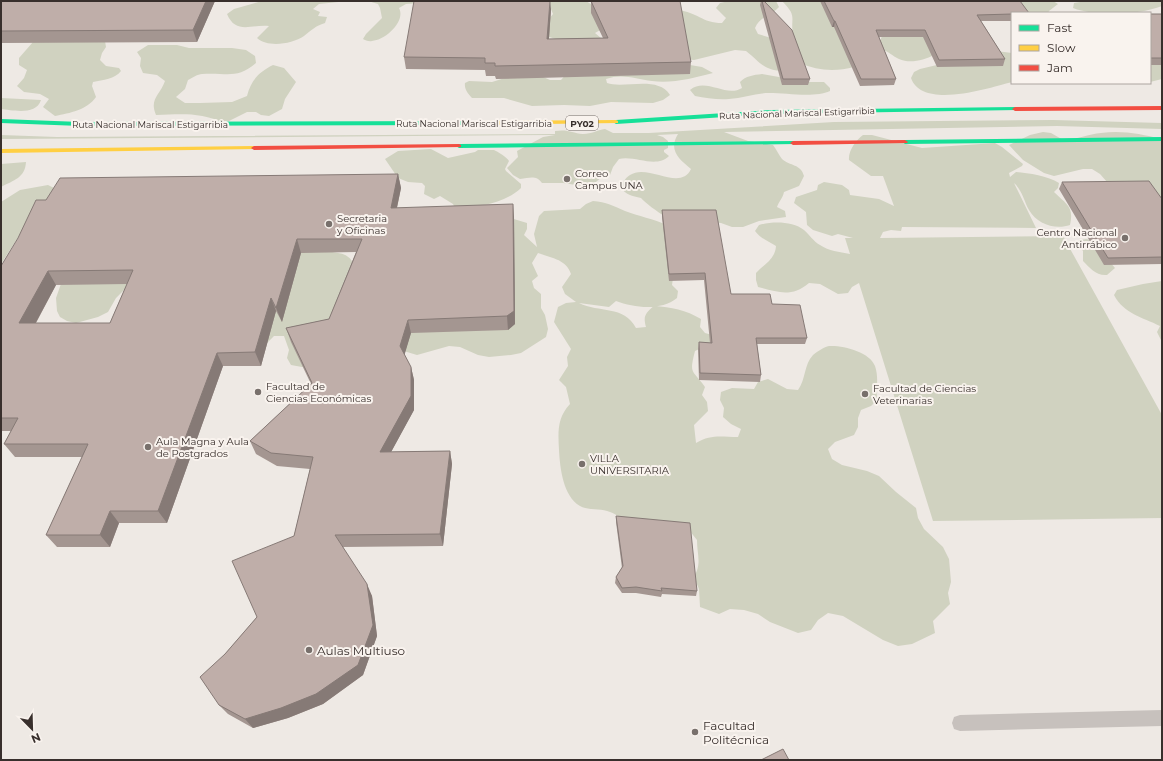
<svg xmlns="http://www.w3.org/2000/svg" width="1163" height="761" font-family="Montserrat,sans-serif">
<style>
.green{fill:#d0d2c0}
.lines{fill:none;stroke-linecap:round;stroke-linejoin:round}
.lane{fill:#c7c1bd;fill-rule:evenodd}
.fast{fill:#16e098;fill-rule:evenodd}
.slow{fill:#ffcf43;fill-rule:evenodd}
.jam{fill:#f24e42;fill-rule:evenodd}
.wall{fill:#a49691;fill-rule:evenodd}
.shaded-wall{fill:#867a76}
.building{fill:#bfaea9;stroke:#867a76;fill-rule:evenodd}
.poi-dot{fill:#78706c;stroke:#f9f3ee;stroke-width:1.5}
.labels{text-anchor:middle;dominant-baseline:central;stroke-width:4;stroke-linejoin:round;paint-order:stroke}
.far-street-label{font-size:9px;fill:#382f2c;stroke:#f9f3ee}
.shield{fill:#f9f3ee;stroke:#726a66;stroke-width:1}
.shield-label{font-size:9px;font-weight:bold;fill:#382f2c}
.poi-label{font-size:10px;fill:#382f2c;stroke:#f9f3ee;text-anchor:start}
.near-poi-label{font-size:12px;fill:#382f2c;stroke:#f9f3ee;text-anchor:start}
</style>
<rect width="100%" height="100%" fill="#eee9e4"/>
<path class="green" d="M 262,1 L 348,1 L 319,4 L 313,9 L 320,12 L 318,16 L 327,17 L 325,23 C 315,26 312,30 304,36 C 292,44 268,48 257,38 L 269,26 C 251,24 236,35 227,14 L 234,9 Z
M 368,1 L 451,1 L 406,4 L 399,8 C 406,21 386,40 372,41 C 369,42 365,40 363,39 L 366,34 L 382,18 L 380,8 L 378,4 Z
M 486,1 L 586,1 L 594,6 L 602,29 L 595,33 L 601,38 L 627,48 L 562,41 L 543,35 L 549,19 L 553,14 L 551,9 L 543,6 Z
M 729,1 L 776,1 L 779,7 C 771,16 760,16 755,28 L 758,34 L 778,40 L 784,71 C 764,71 760,62 746,51 L 735,50 L 694,60 L 669,57 L 678,10 C 697,12 702,23 722,23 L 726,18 L 716,8 L 720,3 Z
M 782,1 L 829,1 L 854,67 C 836,72 817,71 800,63 C 797,54 795,45 793,35 C 790,17 798,17 782,1 Z
M 906,1 L 934,55 C 924,60 910,64 899,59 C 892,56 889,51 880,49 C 878,33 896,13 906,1 Z
M 1016,1 L 1053,1 L 1058,4 L 1049,11 L 1048,13 L 1018,13 Z
M 1086,1 L 1162,1 L 1162,6 C 1139,15 1096,17 1073,8 L 1074,3 Z
M 105,41 L 106,47 L 102,53 L 100,60 L 106,66 L 119,68 L 121,71 C 115,79 103,80 93,82 L 92,86 L 96,97 C 87,110 70,113 55,116 L 43,107 L 49,99 L 40,94 L 24,92 L 17,86 L 24,78 L 27,70 L 19,65 L 19,58 L 33,42 Z
M 148,45 L 177,45 L 189,48 L 232,48 L 246,50 L 255,56 L 256,63 C 236,80 226,72 202,74 C 198,74 192,78 188,80 L 185,89 L 176,97 L 185,103 L 200,103 L 232,102 L 247,96 C 251,80 259,72 273,65 L 284,68 L 296,82 L 285,99 L 282,109 L 269,116 L 261,115 L 256,112 L 247,112 L 225,123 C 200,112 182,114 156,115 C 149,99 160,95 165,81 L 157,75 L 143,73 L 140,66 L 141,58 L 137,52 Z
M 996,51 L 1012,53 L 1012,82 C 989,88 922,110 911,78 L 914,72 L 920,69 Z
M 1150,63 L 1162,63 L 1162,79 L 1150,82 Z
M 690,65 L 702,67 L 713,73 C 694,78 671,84 652,81 C 636,79 622,73 606,79 L 607,83 C 624,89 658,75 670,95 L 663,100 L 653,103 L 611,102 L 590,106 L 564,105 L 532,106 L 504,98 L 472,98 C 468,94 464,89 465,83 L 469,81 L 492,82 L 508,77 L 541,76 L 550,80 L 561,80 L 569,71 Z
M 762,74 L 807,82 L 824,82 L 830,88 L 830,91 C 815,98 787,93 769,93 C 756,93 743,98 729,99 C 718,100 706,98 695,96 L 690,90 C 706,77 726,98 742,88 L 740,82 C 746,76 753,75 762,74 Z
M 1,98 L 41,100 C 36,116 12,110 1,109 Z
M 1053,120 L 1162,123 L 1162,129 L 1057,126 L 724,132 L 748,141 L 773,145 C 776,149 779,155 782,159 C 790,166 801,164 804,176 L 799,186 L 784,192 C 783,198 779,201 777,207 L 785,211 L 786,217 L 759,221 L 743,227 L 732,227 L 721,223 L 664,216 C 658,212 645,203 641,198 C 632,196 626,195 620,187 C 623,183 625,178 630,175 C 648,163 680,192 691,169 C 679,159 668,150 678,134 L 657,135 L 663,137 L 668,141 L 668,148 L 664,150 L 664,152 L 669,156 C 656,169 635,155 619,159 L 613,167 L 610,175 L 602,177 L 591,186 L 583,186 L 563,183 L 542,183 C 536,175 530,178 520,179 L 513,175 L 507,168 L 518,157 L 517,151 L 543,137 L 555,135 L 1,139 L 1,135 L 57,137 L 555,134 L 555,131 C 568,129 572,133 583,134 C 592,134 597,130 605,129 L 613,133 L 649,133 L 834,122 Z
M 1043,132 L 1051,133 L 1065,141 C 1076,139 1089,134 1101,133 C 1122,130 1141,134 1162,139 L 1162,200 L 1115,191 L 1100,174 L 1092,169 L 1083,169 L 1054,176 L 1044,173 L 1023,160 L 1009,145 L 1030,135 Z
M 863,135 L 872,135 L 922,148 L 995,143 L 1002,147 L 1023,164 L 1022,166 L 1009,173 L 1010,177 L 1016,172 C 1029,173 1048,176 1059,183 L 1058,188 L 1054,192 C 1067,205 1074,206 1070,225 C 1055,230 1037,224 1029,210 C 1024,201 1022,190 1014,183 L 1036,228 L 902,227 L 901,231 L 891,230 L 883,232 L 880,238 L 1063,236 L 1162,415 L 1162,518 L 933,521 L 859,283 L 852,287 L 848,293 L 838,294 L 820,284 L 809,283 C 791,298 778,292 758,287 L 756,280 L 756,273 C 764,264 775,260 776,246 C 768,241 761,239 755,231 L 759,225 C 772,221 793,221 804,230 C 810,235 813,241 820,245 C 829,251 839,252 850,254 L 845,238 L 853,238 L 838,234 L 832,236 L 813,230 L 807,225 L 806,212 L 794,203 L 796,197 L 817,190 L 818,185 L 824,182 L 842,185 L 849,190 L 850,195 L 879,199 L 894,206 L 883,176 L 871,176 L 849,160 C 848,151 856,140 863,135 Z
M 431,149 L 448,158 L 475,152 L 478,150 L 494,150 C 497,151 508,158 509,161 L 505,169 L 506,171 L 521,184 L 521,188 C 504,204 479,206 456,210 L 453,204 L 440,196 L 434,199 L 424,194 L 425,186 L 422,183 L 408,182 L 398,178 L 385,159 L 398,151 Z
M 26,162 C 25,178 14,180 1,187 L 1,164 Z
M 48,185 L 54,188 L 54,193 L 26,225 L 1,264 L 1,202 L 20,190 Z
M 593,201 C 606,202 614,206 625,211 C 638,216 654,219 667,225 L 673,278 L 672,285 L 678,291 L 677,298 C 661,311 635,308 616,301 L 609,307 L 579,303 C 599,313 624,305 636,328 L 646,327 C 643,317 645,313 654,306 C 671,307 686,310 701,319 L 700,327 L 705,333 L 716,336 L 712,343 L 695,351 C 689,375 692,369 705,387 L 702,395 L 707,402 L 708,411 L 694,425 L 696,443 C 711,434 721,437 738,437 L 741,429 L 731,424 L 723,417 L 724,408 L 720,400 L 721,392 L 732,388 L 754,389 L 758,382 L 768,379 L 787,389 L 798,390 C 806,379 804,364 813,355 C 818,351 824,347 829,346 C 843,345 870,352 875,366 C 879,378 876,388 877,400 L 871,406 L 861,410 L 858,418 L 858,427 L 854,435 L 835,442 L 828,449 L 832,459 L 842,465 L 867,471 L 879,476 L 896,492 L 916,508 L 918,518 L 924,529 L 943,547 L 949,559 L 951,582 L 948,593 L 950,604 L 933,621 L 935,633 L 912,644 L 898,646 L 883,640 L 843,616 L 828,613 L 818,620 L 811,630 L 798,633 L 770,622 L 758,614 L 744,610 L 730,609 L 719,614 L 700,607 L 699,589 L 694,577 C 702,563 697,555 697,540 L 689,530 C 670,528 647,528 628,523 C 623,521 617,514 610,512 C 601,508 589,511 580,506 C 563,496 560,468 559,450 C 558,432 557,418 570,404 L 566,387 L 559,380 L 568,366 L 567,357 L 571,349 L 554,322 L 558,307 L 566,303 L 576,302 L 565,294 L 562,287 L 571,274 C 566,259 551,258 538,253 L 532,263 L 538,276 L 532,281 L 534,288 L 541,294 L 541,308 L 545,315 L 548,329 L 546,337 L 521,353 L 511,355 L 489,357 L 478,355 L 460,347 L 449,346 L 417,355 L 397,349 L 501,215 L 527,223 L 527,229 L 524,235 L 537,247 L 534,234 L 539,216 L 544,211 L 580,209 L 586,204 Z
M 1086,239 L 1091,240 L 1115,268 L 1107,275 C 1096,276 1090,268 1083,261 L 1083,251 L 1076,241 Z
M 199,249 L 325,251 C 336,253 348,252 353,263 L 323,367 L 302,367 L 291,365 L 287,358 L 289,350 L 284,336 L 274,336 L 267,343 Z
M 93,254 L 129,285 L 116,298 L 108,312 L 98,317 L 76,323 L 67,321 L 60,317 L 57,311 L 56,298 L 63,278 Z
M 1162,281 L 1162,342 L 1157,332 L 1160,326 C 1142,317 1124,314 1114,295 L 1117,290 L 1143,284 Z"/>
<g class="lines">
<path class="lane" d="M 1162,710 L 1162,726 L 960,731 L 954,729 L 952,723 L 954,717 L 960,715 Z"/>
<path class="fast" d="M 1015,107 L 1018,109 L 1017,110 L 771,114 L 616,124 L 613,122 L 616,120 L 771,110 Z
M 1,119 L 81,122 L 478,121 L 481,123 L 478,125 L 81,126 L 1,123 Z
M 1162,137 L 1162,141 L 905,144 L 902,142 L 905,140 Z
M 793,141 L 795,142 L 795,144 L 459,148 L 456,146 L 459,144 Z"/>
<path class="slow" d="M 616,120 L 618,121 L 618,123 L 478,125 L 475,123 L 478,121 Z
M 254,146 L 257,148 L 256,149 L 1,153 L 1,149 Z"/>
<path class="jam" d="M 1162,106 L 1162,110 L 1015,111 L 1012,109 L 1015,107 Z
M 905,140 L 908,142 L 907,143 L 793,145 L 790,143 L 793,141 Z
M 459,144 L 461,145 L 461,147 L 254,150 L 251,148 L 254,146 Z"/>
</g>
<path class="wall" d="M 1,1 L 215,1 L 197,42 L 1,43 Z
M 591,1 L 691,62 L 690,74 L 496,79 L 495,76 L 486,76 L 485,70 L 406,69 L 404,57 L 551,9 L 549,39 L 603,38 L 591,13 Z
M 761,1 L 764,1 L 810,79 L 808,85 L 782,85 L 760,5 Z
M 820,1 L 1020,1 L 1012,13 L 1012,21 L 981,21 L 1005,59 L 1003,66 L 937,67 L 923,37 L 879,37 L 896,79 L 894,85 L 860,86 L 834,27 L 832,27 Z
M 1150,14 L 1162,14 L 1162,65 L 1150,65 Z
M 398,174 L 401,188 L 397,208 L 514,217 L 515,324 L 508,330 L 411,333 L 404,355 L 411,367 L 414,380 L 414,410 L 391,452 L 450,451 L 452,464 L 443,546 L 343,547 L 372,596 L 377,636 L 363,675 L 323,704 L 288,718 L 253,728 L 228,714 L 219,705 L 225,654 L 257,617 L 294,536 L 310,469 L 277,466 L 256,454 L 250,441 L 311,384 L 291,342 L 286,328 L 329,319 L 356,252 L 301,253 L 282,322 L 276,311 L 261,366 L 223,366 L 167,523 L 119,523 L 110,547 L 57,547 L 46,535 L 82,457 L 15,457 L 4,444 L 11,431 L 1,431 L 1,266 L 46,200 ZM 127,284 L 110,323 L 36,323 L 56,285 Z
M 1062,182 L 1162,199 L 1162,264 L 1104,265 L 1059,189 Z
M 662,210 L 731,294 L 772,304 L 807,338 L 805,344 L 757,344 L 761,375 L 760,382 L 699,380 L 698,349 L 699,342 L 710,343 L 704,280 L 669,281 L 662,217 Z
M 616,516 L 697,591 L 696,596 L 662,594 L 661,597 L 636,593 L 622,593 L 615,583 L 616,577 L 622,568 L 616,522 Z"/>
<path class="shaded-wall" d="M 206,1 L 215,1 L 197,42 L 193,30 Z
M 550,1 L 551,9 L 548,51 L 547,39 Z
M 834,21 L 835,21 L 834,27 L 832,27 Z
M 398,174 L 401,188 L 394,221 L 391,208 Z
M 513,204 L 514,217 L 515,324 L 508,330 L 507,316 Z
M 297,239 L 301,253 L 282,322 L 276,308 Z
M 48,271 L 56,285 L 28,337 L 19,323 Z
M 271,298 L 276,311 L 261,366 L 255,352 Z
M 408,320 L 411,333 L 403,360 L 400,346 Z
M 217,353 L 223,366 L 167,523 L 158,511 Z
M 411,367 L 414,380 L 414,410 L 384,465 L 380,452 Z
M 450,451 L 452,464 L 443,546 L 440,534 Z
M 110,511 L 119,523 L 110,547 L 100,535 Z
M 367,584 L 372,596 L 377,636 L 363,675 L 323,704 L 288,718 L 253,728 L 245,719 Z"/>
<path class="building" d="M 1,1 L 206,1 L 193,30 L 1,31 Z
M 414,1 L 550,1 L 547,39 L 608,38 L 591,1 L 680,1 L 691,62 L 495,66 L 495,63 L 485,63 L 485,58 L 404,57 Z
M 762,1 L 764,1 L 792,30 L 810,79 L 783,79 Z
M 824,1 L 1020,1 L 1029,13 L 1012,13 L 1012,14 L 977,15 L 1005,59 L 939,60 L 925,30 L 876,30 L 896,79 L 861,79 L 835,21 L 834,21 Z
M 1150,14 L 1162,14 L 1162,58 L 1150,58 Z
M 398,174 L 391,208 L 513,204 L 514,311 L 507,316 L 408,320 L 400,346 L 411,367 L 411,396 L 380,452 L 450,451 L 440,534 L 335,535 L 367,584 L 373,625 L 358,665 L 316,694 L 281,708 L 245,719 L 219,705 L 200,677 L 225,654 L 257,617 L 232,561 L 294,536 L 313,457 L 271,453 L 250,441 L 312,383 L 286,328 L 329,319 L 362,239 L 297,239 L 276,308 L 271,298 L 255,352 L 217,353 L 158,511 L 110,511 L 100,535 L 46,535 L 88,444 L 4,444 L 18,418 L 1,418 L 1,266 L 18,238 L 36,200 L 46,200 L 60,178 ZM 133,270 L 110,323 L 19,323 L 48,271 Z
M 1149,181 L 1162,199 L 1162,257 L 1108,258 L 1062,182 Z
M 662,210 L 716,210 L 731,294 L 770,294 L 772,304 L 800,305 L 807,338 L 756,338 L 761,375 L 700,373 L 699,342 L 712,343 L 705,273 L 669,274 Z
M 616,516 L 690,523 L 697,591 L 661,588 L 662,591 L 636,587 L 622,588 L 616,577 L 623,566 Z
M 783,749 L 789,760 L 761,760 Z"/>
<g class="poi-dot">
<circle cx="567" cy="179" r="4"/>
<circle cx="329" cy="224" r="4"/>
<circle cx="1125" cy="238" r="4"/>
<circle cx="258" cy="392" r="4"/>
<circle cx="865" cy="394" r="4"/>
<circle cx="148" cy="447" r="4"/>
<circle cx="582" cy="464" r="4"/>
<circle cx="309" cy="650" r="4"/>
<circle cx="695" cy="732" r="4"/>
</g>
<g class="labels">
<g class="far-street-label">
<text transform="translate(797 113) rotate(-2)">Ruta Nacional Mariscal Estigarribia</text>
<text x="474" y="123">Ruta Nacional Mariscal Estigarribia</text>
<text x="150" y="124">Ruta Nacional Mariscal Estigarribia</text>
</g>
<rect class="shield" x="566" y="116" width="32" height="14" rx="3"/>
<g class="shield-label">
<text x="582" y="123">PY02</text>
</g>
<g class="poi-label">
<text x="575" y="173">Correo<tspan x="575" dy="12">Campus UNA</tspan></text>
<text x="337" y="218">Secretaria<tspan x="337" dy="12">y Oficinas</tspan></text>
<text x="1117" y="232" text-anchor="end">Centro Nacional<tspan x="1117" dy="12">Antirrábico</tspan></text>
<text x="266" y="386">Facultad de<tspan x="266" dy="12">Ciencias Económicas</tspan></text>
<text x="873" y="388">Facultad de Ciencias<tspan x="873" dy="12">Veterinarias</tspan></text>
<text x="156" y="441">Aula Magna y Aula<tspan x="156" dy="12">de Postgrados</tspan></text>
<text x="590" y="458">VILLA<tspan x="590" dy="12">UNIVERSITARIA</tspan></text>
</g>
<g class="near-poi-label">
<text x="317" y="650">Aulas Multiuso</text>
<text x="703" y="725">Facultad<tspan x="703" dy="14">Politécnica</tspan></text>
</g>
</g>
<rect width="1163" height="761" fill="none" stroke="#382f2c" stroke-width="4"/>
<rect x="1011" y="12" width="140" height="72" fill="#f9f3ee" stroke="#aca5a0"/>
<rect x="1019" y="25" width="20" height="6" fill="#16e098" stroke="#aca5a0"/>
<text x="1047" y="32" font-size="12" fill="#382f2c">Fast</text>
<rect x="1019" y="45" width="20" height="6" fill="#ffcf43" stroke="#aca5a0"/>
<text x="1047" y="52" font-size="12" fill="#382f2c">Slow</text>
<rect x="1019" y="65" width="20" height="6" fill="#f24e42" stroke="#aca5a0"/>
<text x="1047" y="72" font-size="12" fill="#382f2c">Jam</text>
<g transform="translate(32 729) rotate(157)" stroke="#f9f3ee" stroke-width="3" paint-order="stroke">
<path d="M0-3L7 15L0 10L-7 15Z" fill="#382f2c"/>
<text y="-6" font-size="11" font-weight="bold" text-anchor="middle" fill="#382f2c">N</text>
</g>
</svg>
